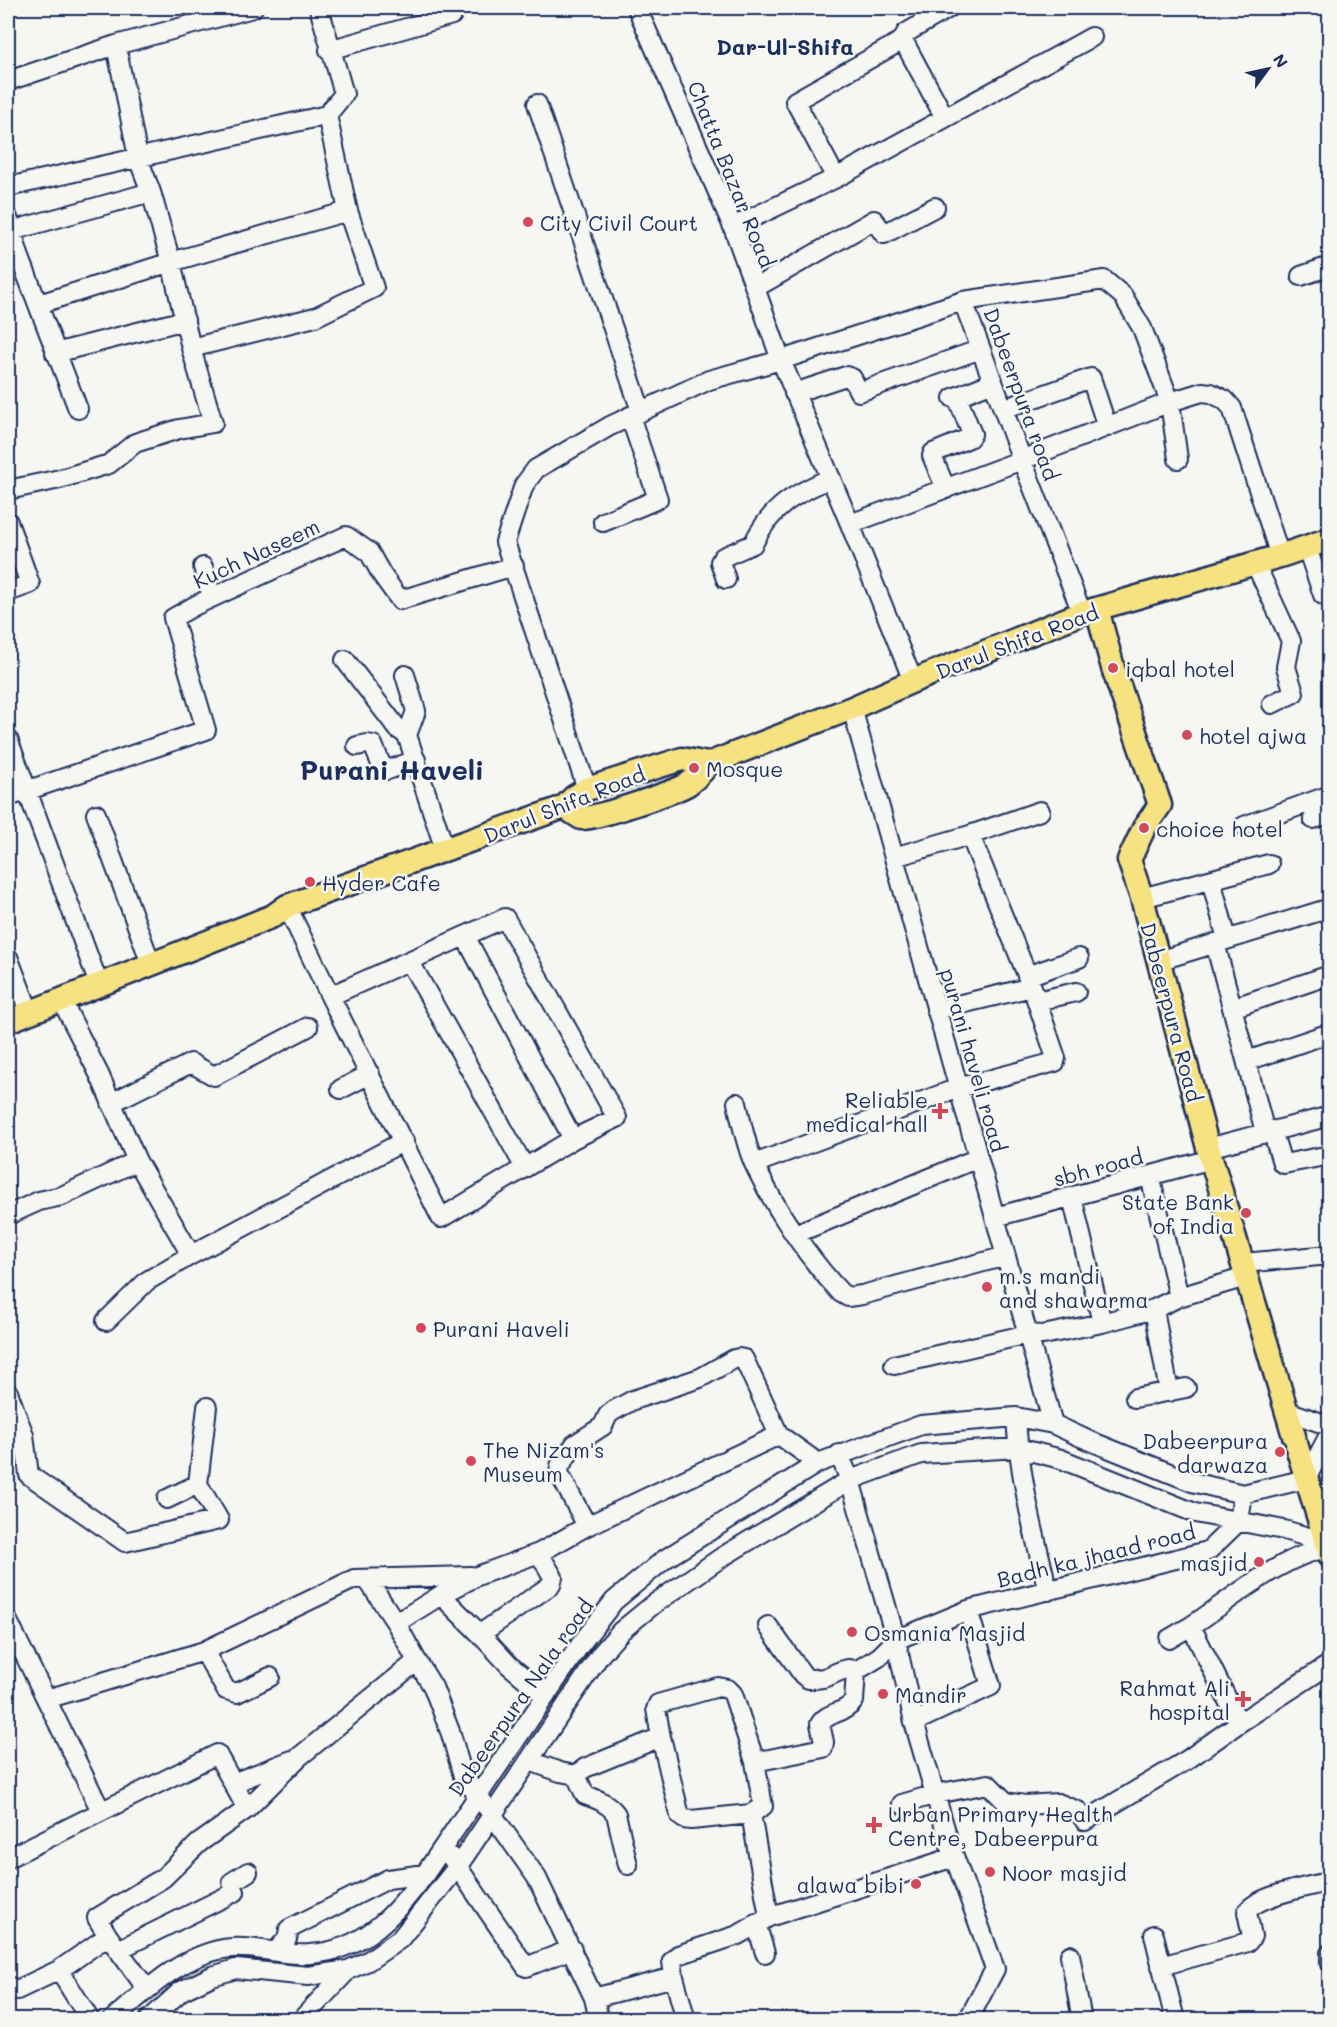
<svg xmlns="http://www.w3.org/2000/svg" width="1337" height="2027" font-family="Mali,sans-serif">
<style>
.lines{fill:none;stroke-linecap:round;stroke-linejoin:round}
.minor-casing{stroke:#1b2f5e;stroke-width:22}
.major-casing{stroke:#1b2f5e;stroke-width:27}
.minor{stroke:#f6f6f2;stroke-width:18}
.major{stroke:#f7e281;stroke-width:22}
.poi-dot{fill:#d1495b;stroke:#f6f6f2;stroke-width:2}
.labels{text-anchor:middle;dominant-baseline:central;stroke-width:5;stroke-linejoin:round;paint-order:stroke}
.street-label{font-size:21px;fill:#1b2f5e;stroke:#f6f6f2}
.poi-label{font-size:21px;fill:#1b2f5e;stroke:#f6f6f2;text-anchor:start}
.neighbourhood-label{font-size:22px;font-weight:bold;fill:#1b2f5e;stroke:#f6f6f2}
.district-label{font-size:27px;font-weight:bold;fill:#1b2f5e;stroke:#f6f6f2}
</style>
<rect width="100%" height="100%" fill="#f6f6f2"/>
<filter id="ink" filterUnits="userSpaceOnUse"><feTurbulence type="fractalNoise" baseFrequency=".0167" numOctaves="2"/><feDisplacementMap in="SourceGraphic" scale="12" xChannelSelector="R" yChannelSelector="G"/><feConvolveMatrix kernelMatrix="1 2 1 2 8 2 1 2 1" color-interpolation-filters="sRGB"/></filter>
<g filter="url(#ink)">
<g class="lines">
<defs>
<path id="minor" d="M 637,8 L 733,227 L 781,360 L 850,524 L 913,681
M 903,40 L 945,118
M 329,50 L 452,15 L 451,8
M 8,81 L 116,45 L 253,8
M 537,104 L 641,411
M 836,178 L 795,101 L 903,40 L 906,33 L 949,8
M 8,187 L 327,115
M 8,218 L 19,255 L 78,409
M 733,227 L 836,178 L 1092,37
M 11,231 L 151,192
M 1301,276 L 1330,266
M 755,288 L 874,220 L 884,234 L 935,207
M 963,301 L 1104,280 L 1123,296 L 1142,328 L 1170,402 L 1178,459
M 39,304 L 171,262 L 348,211
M 191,348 L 315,317 L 374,288 L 348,211 L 327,115 L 344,94 L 319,8
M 55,353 L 185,320
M 794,393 L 846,376 L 852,378 L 859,392 L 981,349
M 953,398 L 993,382
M 1003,409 L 1091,378 L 1107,427
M 946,489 L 932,456 L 933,453 L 969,438 L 972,434 L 957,397
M 8,490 L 60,479 L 109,464 L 135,443 L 179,429 L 213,423 L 191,348 L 171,262 L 151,192 L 138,158 L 116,45
M 8,522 L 30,584 L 8,592
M 603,522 L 658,499 L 630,416
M 850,524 L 1022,460 L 1170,402 L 1202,392 L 1211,393 L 1225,400 L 1232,408 L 1280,556
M 1307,548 L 1323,595
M 1255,563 L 1291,641 L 1286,667 L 1294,693 L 1272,704
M 203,567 L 212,597
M 726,579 L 720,562 L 723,557 L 753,544 C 771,507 794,494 831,478
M 345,660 L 398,729 L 407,735 L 445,850
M 405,675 L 416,711 L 407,735
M 852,708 L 1053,1424
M 8,739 L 95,974
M 357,746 L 367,744 L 373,745 L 381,764 L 388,770 L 416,760
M 587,789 L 505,542 L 524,485 L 536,469 L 610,426 L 709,380 L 781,360 L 963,301 L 1022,460 L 1082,613
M 8,797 L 206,730 L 173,618 L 196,605 L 346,536 L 369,552 L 382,575 L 400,600 L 514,566
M 96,814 L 147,953
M 1313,819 L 1330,815
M 1244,826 L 1330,795
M 970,835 L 1040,811
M 894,857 L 970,835 L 1032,987 L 936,1010
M 1211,880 L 1227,939
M 1142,898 L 1269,864
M 287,906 L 330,996 L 441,1218 L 573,1139 L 617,1118 L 505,918 L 330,996
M 465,936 L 573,1139
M 1215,943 L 1265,1132
M 8,957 L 25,1001
M 1158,961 L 1330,908
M 410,962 L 525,1168
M 1027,976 L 1079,958
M 61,999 L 99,1074 L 137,1161 L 191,1255
M 1037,1001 L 1076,992
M 1232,1008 L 1330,975
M 1247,1061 L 1330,1033
M 341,1089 L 370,1074
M 111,1103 L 191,1063 L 214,1076 L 308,1027
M 737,1103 C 742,1124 746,1147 755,1166 C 776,1210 808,1258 841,1293 L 848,1297 L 862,1295 L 1006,1256
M 1272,1130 L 1282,1163 L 1284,1164 L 1330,1155
M 1208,1148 L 1330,1116
M 754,1164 L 958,1088 L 1055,1062 L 1056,1058 L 1032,987
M 1150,1176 L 1179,1297
M 1072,1197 L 1102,1323
M 8,1215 L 39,1201 L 62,1196 L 137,1161
M 995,1217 L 1212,1159
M 795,1234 L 978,1158
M 1243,1263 L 1330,1255
M 1154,1309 L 1169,1392
M 106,1321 L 147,1281 L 191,1255 L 404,1141
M 894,1365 L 1028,1334 L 1043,1335 L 1102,1323 L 1154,1309 L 1179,1297 L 1246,1277
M 8,1392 L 24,1435 L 29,1475 L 125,1542 L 219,1520 L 198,1484 L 207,1407
M 1135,1398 L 1186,1388
M 1287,1411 L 1330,1426
M 1016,1417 C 1019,1476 1034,1533 1048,1591
M 779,1435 L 818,1463
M 8,1443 L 24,1435
M 839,1454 L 850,1480 L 896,1640 L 914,1722 L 949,1842 L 995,1969 L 968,2020
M 167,1499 L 198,1484
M 367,1579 L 396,1623
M 441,1595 L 480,1634 L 551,1585 L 553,1577 L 539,1553
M 8,1621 L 101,1811
M 768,1626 L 803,1675 L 808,1679 C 813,1679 818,1679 823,1678 C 835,1675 845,1665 856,1671 L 879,1657 L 896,1640 L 968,1610 L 1208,1551 L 1239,1521 L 1243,1494
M 1191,1626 C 1228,1602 1286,1552 1330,1548
M 480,1634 L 509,1665 L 546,1696
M 1169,1639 L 1191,1626 L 1239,1723
M 204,1651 L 226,1690 L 237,1693 L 270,1677
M 417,1661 L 433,1687 L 451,1734 L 463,1776 L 492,1814 L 537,1878 L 594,1998 L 599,2020
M 47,1699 L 204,1651 L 354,1579 L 471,1576
M 914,1722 L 991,1686 L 968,1610
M 661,1737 L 680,1816 L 684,1819 L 691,1820 L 751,1814
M 530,1761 L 560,1772 L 576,1775 L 585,1768 L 661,1737 L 656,1709 L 658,1704 L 718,1687 L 728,1689 L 733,1694 L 755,1762 L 763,1806 L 751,1814 L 769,1917 L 738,1935 L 678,1955 L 672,1961 L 674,1977 L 686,2020
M 755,1762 L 823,1748 L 824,1742 L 820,1724 C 828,1711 845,1714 854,1701 L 856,1671
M 576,1775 L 585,1795 C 597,1799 608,1803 616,1814 L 628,1865
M 233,1783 L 292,1760
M 902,1804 L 936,1794 L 988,1784 L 1006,1802 L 1025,1805 L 1058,1803 L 1078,1811 L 1085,1821 L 1187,1760 L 1239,1723 L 1330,1664
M 451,1857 L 526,1967 L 572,1949
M 8,1858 L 217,1754 L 247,1809
M 769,1917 L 954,1857
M 756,1923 L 765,1953
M 1154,1935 L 1175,2020
M 118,1950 L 235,1892 L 232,1882 L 248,1872
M 276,1951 L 287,1939 L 289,1929 L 388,1879 L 425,1874
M 1330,1953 L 1330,1963
M 1070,1955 L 1082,2020
M 1161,1966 L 1248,1942 L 1252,1936 L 1247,1912 C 1257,1895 1310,1887 1330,1881
M 59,1970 L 90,2020
M 8,1986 L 17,1990 L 59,1970 L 108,1936
M 147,1989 L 108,1936 L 97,1918 L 163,1878 L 199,1843 L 247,1809 L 299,1757 L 417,1661 L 396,1623 L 441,1595 L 477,1576 L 539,1553 L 587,1526 L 779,1435 L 744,1359 L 739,1358 L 734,1359 L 700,1378 L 633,1400 L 613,1411 L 608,1415 L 603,1426 L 575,1444 L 560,1466 L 559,1473 L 587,1526
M 594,1998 L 674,1977
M 112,2020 C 145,1991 186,1951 232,1948 C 258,1946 284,1956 310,1954 C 363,1951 396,1914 425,1874 L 580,1645 L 614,1601 L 665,1559 L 818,1463 L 921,1425 L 1016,1417 L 1053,1424 L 1083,1438 L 1192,1482 L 1243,1494 L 1306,1479 L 1330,1433
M 149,2020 L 181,1991 L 212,1976 L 236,1969 L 308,1976 L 348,1970 L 368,1961 L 400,1939 L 458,1866 L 600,1655 L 621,1631 L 654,1604 L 722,1557 L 850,1480 L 921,1454 L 1018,1448 L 1061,1459 L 1195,1513 L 1284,1530 L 1308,1537 L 1328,1548
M 301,2020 L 348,1970"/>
<path id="major" d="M 1082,613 L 1097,609 L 1113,668 L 1160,805 L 1144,828 L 1129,860 L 1142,898 L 1208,1148 L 1294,1436
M 564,807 L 581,818 C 593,820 677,791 688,784 C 696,778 703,771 708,764
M 8,1021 L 273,916 L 287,906 L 564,807 L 574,797 L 587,789 L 682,759 L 708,764 L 852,708 L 913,681 L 1082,613 L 1280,556 L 1330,539
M 1297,1447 L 1330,1555"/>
</defs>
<use href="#minor" class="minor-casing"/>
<use href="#major" class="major-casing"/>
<use href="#minor" class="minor"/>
<use href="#major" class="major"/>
</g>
</g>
<g class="poi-dot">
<circle cx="528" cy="222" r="6"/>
<circle cx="1113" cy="668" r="6"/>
<circle cx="1187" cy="735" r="6"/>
<circle cx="694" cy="768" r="6"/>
<circle cx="1144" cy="828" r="6"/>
<circle cx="310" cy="882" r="6"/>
<path d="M937 1102h6v6h6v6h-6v6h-6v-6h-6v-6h6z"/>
<circle cx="1246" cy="1213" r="6"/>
<circle cx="987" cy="1287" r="6"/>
<circle cx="421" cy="1328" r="6"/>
<circle cx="1280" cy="1452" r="6"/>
<circle cx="471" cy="1461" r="6"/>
<circle cx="1259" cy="1562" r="6"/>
<circle cx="852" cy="1632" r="6"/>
<circle cx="883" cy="1694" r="6"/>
<path d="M1240 1690h6v6h6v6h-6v6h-6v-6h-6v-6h6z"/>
<path d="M871 1816h6v6h6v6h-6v6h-6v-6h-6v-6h6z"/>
<circle cx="990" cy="1872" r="6"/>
<circle cx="916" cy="1884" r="6"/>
</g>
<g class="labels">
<g class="street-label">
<text transform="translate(732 174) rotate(68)">Chatta Bazar Road</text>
<text transform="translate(1022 394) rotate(70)">Dabeerpura road</text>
<text transform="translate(256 553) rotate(-25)">Kuch Naseem</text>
<text transform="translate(1017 641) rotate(-21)">Darul Shifa Road</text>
<text transform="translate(564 804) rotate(-22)">Darul Shifa Road</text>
<text transform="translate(1172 1012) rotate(75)">Dabeerpura Road</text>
<text transform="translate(974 1060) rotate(74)">purani haveli road</text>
<text transform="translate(1098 1167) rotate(-15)">sbh road</text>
<text transform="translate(1096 1555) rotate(-14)">Badh ka jhaad road</text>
<text transform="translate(520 1697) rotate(-55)">Dabeerpura Nala road</text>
</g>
<g class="poi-label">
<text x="540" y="222">City Civil Court</text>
<text x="1125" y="668">iqbal hotel</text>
<text x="1199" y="735">hotel ajwa</text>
<text x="706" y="768">Mosque</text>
<text x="1156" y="828">choice hotel</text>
<text x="322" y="882">Hyder Cafe</text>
<text x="928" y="1099" text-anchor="end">Reliable<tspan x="928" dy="24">medical hall</tspan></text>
<text x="1234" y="1201" text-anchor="end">State Bank<tspan x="1234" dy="24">of India</tspan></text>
<text x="999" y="1275">m.s mandi<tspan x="999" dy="24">and shawarma</tspan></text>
<text x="433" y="1328">Purani Haveli</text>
<text x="1268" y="1440" text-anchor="end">Dabeerpura<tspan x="1268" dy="24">darwaza</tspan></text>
<text x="483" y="1449">The Nizam's<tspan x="483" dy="24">Museum</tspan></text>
<text x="1247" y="1562" text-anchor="end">masjid</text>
<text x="864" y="1632">Osmania Masjid</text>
<text x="1230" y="1687" text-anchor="end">Rahmat Ali<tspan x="1230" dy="24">hospital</tspan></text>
<text x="895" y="1694">Mandir</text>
<text x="888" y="1813">Urban Primary Health<tspan x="888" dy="24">Centre, Dabeerpura</tspan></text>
<text x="1002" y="1872">Noor masjid</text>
<text x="904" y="1884" text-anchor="end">alawa bibi</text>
</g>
<g class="neighbourhood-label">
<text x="785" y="46">Dar-Ul-Shifa</text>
</g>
<g class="district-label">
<text x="392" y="769">Purani Haveli</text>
</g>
</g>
<rect width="1337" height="2027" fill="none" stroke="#f6f6f2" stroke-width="30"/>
<rect x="15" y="15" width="1307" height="1997" fill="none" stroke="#1b2f5e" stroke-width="2" filter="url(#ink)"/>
<g transform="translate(1268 69) rotate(57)" stroke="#f6f6f2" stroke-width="4.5" paint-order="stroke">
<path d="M0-4.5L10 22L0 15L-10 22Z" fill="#1b2f5e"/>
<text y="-9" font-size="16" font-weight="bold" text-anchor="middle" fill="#1b2f5e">N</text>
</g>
</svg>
